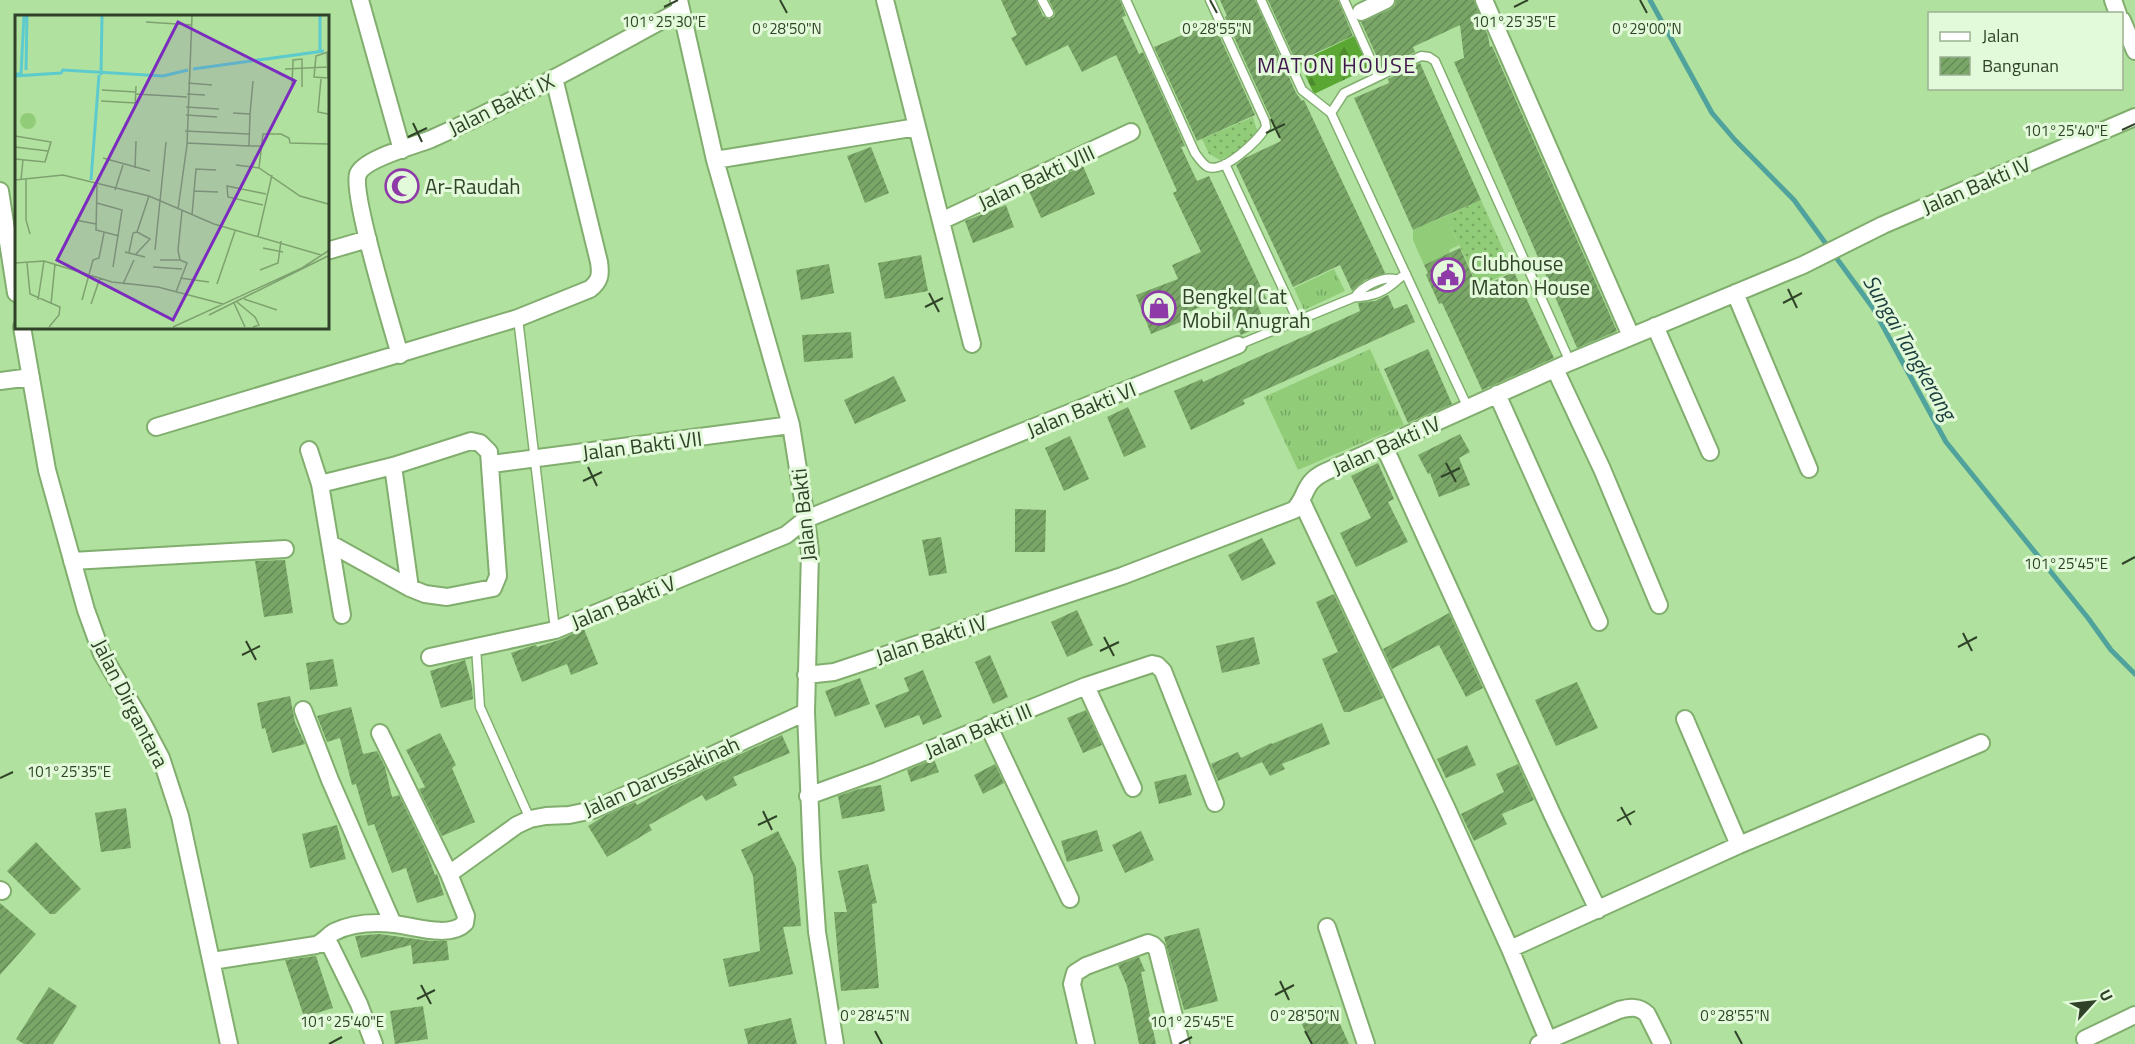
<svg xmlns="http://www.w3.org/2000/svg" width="2135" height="1044" font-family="'Titillium Web',sans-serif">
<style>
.grass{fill:url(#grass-tufts)}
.forest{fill:url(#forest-firs)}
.garden{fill:url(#garden-dots)}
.pitch{fill:#91cd79}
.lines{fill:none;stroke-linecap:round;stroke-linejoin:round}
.stream{stroke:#50a29c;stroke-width:5}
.building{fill:url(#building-hatch)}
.lane-casing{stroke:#81ae6e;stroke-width:11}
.street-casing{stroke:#81ae6e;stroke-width:20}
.lane{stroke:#fff;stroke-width:8}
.street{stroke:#fff;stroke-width:16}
.ticks{fill:none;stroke:#304328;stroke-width:2}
.labels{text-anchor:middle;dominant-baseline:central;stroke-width:6;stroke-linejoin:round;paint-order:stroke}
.street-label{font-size:21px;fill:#304328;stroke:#e2fad9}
.poi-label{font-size:21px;fill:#304328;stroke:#e2fad9;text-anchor:start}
.neighbourhood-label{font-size:22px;letter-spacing:1.5px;fill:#3f174c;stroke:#e2fad9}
.water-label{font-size:22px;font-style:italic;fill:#1a3c3d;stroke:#e2fad9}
.inset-river{fill:none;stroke:#5dcbcd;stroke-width:3}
.inset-road{fill:none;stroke:#7da26f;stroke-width:1.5}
.view{fill:#7b2cbf;fill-opacity:0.15;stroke:#7b2cbf;stroke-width:3}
.inset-edge{fill:none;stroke:#304328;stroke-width:3}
.ticks-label{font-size:15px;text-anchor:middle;fill:#304328;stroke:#e2fad9;stroke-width:6;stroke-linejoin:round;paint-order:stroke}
</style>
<defs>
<pattern id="grass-tufts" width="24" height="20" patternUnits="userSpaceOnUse" patternTransform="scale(1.5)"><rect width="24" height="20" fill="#91cd79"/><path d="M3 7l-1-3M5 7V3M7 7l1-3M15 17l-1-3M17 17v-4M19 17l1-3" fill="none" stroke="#77a863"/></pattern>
<pattern id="forest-firs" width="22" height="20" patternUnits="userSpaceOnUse" patternTransform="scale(1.5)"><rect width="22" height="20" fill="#5ba734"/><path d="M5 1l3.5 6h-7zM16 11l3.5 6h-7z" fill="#4c8a2c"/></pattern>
<pattern id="garden-dots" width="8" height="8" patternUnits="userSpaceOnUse" patternTransform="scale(1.5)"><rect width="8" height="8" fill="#91cd79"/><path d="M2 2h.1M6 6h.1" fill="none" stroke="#77a863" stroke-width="1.8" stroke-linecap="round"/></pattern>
<pattern id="building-hatch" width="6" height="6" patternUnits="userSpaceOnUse" patternTransform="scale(1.5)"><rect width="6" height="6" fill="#7aa768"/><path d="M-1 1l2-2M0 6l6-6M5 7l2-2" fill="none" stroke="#648a56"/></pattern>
</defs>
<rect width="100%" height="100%" fill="#b1e19e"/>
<path class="grass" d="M 1334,269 L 1345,291 L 1304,310 L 1294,288 Z
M 1370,349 L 1404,425 L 1298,470 L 1264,397 Z"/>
<path class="forest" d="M 1354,36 L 1369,68 L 1314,94 L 1299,62 Z"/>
<path class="garden" d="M 1253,117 L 1257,131 L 1242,149 L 1220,160 L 1209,154 L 1202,139 Z
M 1481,200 L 1513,271 L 1470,290 L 1473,275 L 1446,216 Z"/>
<path class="pitch" d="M 1446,216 L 1459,245 L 1449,250 L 1450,253 L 1424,265 L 1413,240 L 1413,230 Z"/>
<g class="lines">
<path class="stream" d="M 1650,0 L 1712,113 L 1735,140 L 1794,200 L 1873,308 L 1946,442 L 2088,618 L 2111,650 L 2135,674"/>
</g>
<path class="building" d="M 1001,0 L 1036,0 L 1043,16 L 1049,19 L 1054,17 L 1055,13 L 1049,0 L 1120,0 L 1126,16 L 1122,17 L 1139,54 L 1143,52 L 1185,146 L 1181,147 L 1197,181 L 1209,176 L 1267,300 L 1257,304 L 1266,324 L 1241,335 L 1222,297 L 1180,316 L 1183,321 L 1151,334 L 1136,295 L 1178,279 L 1172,265 L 1201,252 L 1173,193 L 1177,191 L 1132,90 L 1116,55 L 1082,72 L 1068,45 L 1026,66 L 1011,38 L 1017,35 Z
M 1220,0 L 1255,0 L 1296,93 L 1302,101 L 1304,100 L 1381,264 L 1385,273 L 1365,280 L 1352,291 L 1340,265 L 1293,287 L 1236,165 L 1245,158 L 1281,141 L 1225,17 L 1227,16 Z
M 1268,0 L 1338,0 L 1353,36 L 1296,62 Z
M 1396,0 L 1474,0 L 1488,36 L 1490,47 L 1492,46 L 1617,331 L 1577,348 L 1454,62 L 1464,58 L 1460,25 L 1413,47 L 1415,52 L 1382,68 L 1361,22 L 1391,9 L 1395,5 Z
M 1213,22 L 1255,115 L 1197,141 L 1154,47 Z
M 1420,63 L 1481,200 L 1413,230 L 1354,98 L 1389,83 L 1388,79 Z
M 871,147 L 889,193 L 865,203 L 847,156 Z
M 1083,166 L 1095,194 L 1041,218 L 1029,191 Z
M 1006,205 L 1014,227 L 973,243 L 965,221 Z
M 1460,248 L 1478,288 L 1514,272 L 1554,358 L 1482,390 L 1442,303 L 1439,304 L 1426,275 L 1428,273 L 1424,265 Z
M 921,255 L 928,291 L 885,299 L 878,263 Z
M 829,264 L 834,293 L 801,300 L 796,270 Z
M 1388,295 L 1394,309 L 1407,304 L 1415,322 L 1243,400 L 1245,404 L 1191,430 L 1174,391 L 1202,379 L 1203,382 L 1360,311 L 1358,303 L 1375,301 Z
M 851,332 L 853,358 L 804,362 L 802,335 Z
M 1428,349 L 1452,404 L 1408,423 L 1384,369 Z
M 894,376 L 906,401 L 855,424 L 844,400 Z
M 1128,407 L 1146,447 L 1124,457 L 1107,417 Z
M 1460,434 L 1470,452 L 1459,458 L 1470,485 L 1439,497 L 1430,473 L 1428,474 L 1418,455 Z
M 1070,436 L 1089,479 L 1064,491 L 1045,448 Z
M 1378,463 L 1394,499 L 1388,502 L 1408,542 L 1356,567 L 1340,533 L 1371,518 L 1351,476 Z
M 1015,509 L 1046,510 L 1045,552 L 1015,552 Z
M 941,537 L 947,573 L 929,576 L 922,540 Z
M 1262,538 L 1276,564 L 1242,581 L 1228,555 Z
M 285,560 L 293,613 L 264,617 L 255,561 Z
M 1334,594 L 1383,698 L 1349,712 L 1344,712 L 1322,659 L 1338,652 L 1316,602 Z
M 1077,610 L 1093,645 L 1067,657 L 1051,622 Z
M 1449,613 L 1483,688 L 1466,697 L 1439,645 L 1392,669 L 1383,649 Z
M 584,629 L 598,664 L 571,675 L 567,664 L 522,682 L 511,653 L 528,647 L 536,645 L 537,647 L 559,640 Z
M 1254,637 L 1260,664 L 1222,673 L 1216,646 Z
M 990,655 L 1008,697 L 993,704 L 975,662 Z
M 333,659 L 338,686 L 310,690 L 306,663 Z
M 465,660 L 472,686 L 473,699 L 441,708 L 430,671 Z
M 923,670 L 942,717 L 923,725 L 919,715 L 885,728 L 875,705 L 909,691 L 904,678 Z
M 860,678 L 870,704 L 835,717 L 825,691 Z
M 1577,682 L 1598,728 L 1556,746 L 1535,700 Z
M 290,696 L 295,722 L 305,744 L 272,753 L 265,728 L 262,729 L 257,703 Z
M 351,707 L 363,754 L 377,751 L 385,767 L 392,797 L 399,795 L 427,853 L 435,875 L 437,874 L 444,895 L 417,903 L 406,868 L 392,873 L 374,824 L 368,826 L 356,784 L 352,785 L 340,738 L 327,742 L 317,716 Z
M 1086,710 L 1102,745 L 1083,753 L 1067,718 Z
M 1322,723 L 1330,744 L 1282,764 L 1285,769 L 1270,776 L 1262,762 L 1218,781 L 1211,764 L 1238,752 L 1241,758 L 1271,743 L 1272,744 Z
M 440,733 L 456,765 L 452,768 L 475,822 L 442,836 L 419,789 L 425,787 L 406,750 Z
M 782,735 L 790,753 L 733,777 L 737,785 L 706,801 L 702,795 L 649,825 L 652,830 L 607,857 L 588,826 L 606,815 L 635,802 L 637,805 L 669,787 Z
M 1467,745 L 1476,765 L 1446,778 L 1437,759 Z
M 934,759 L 939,772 L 911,782 L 907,770 Z
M 995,764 L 1004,783 L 983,794 L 974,775 Z
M 1518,764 L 1534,800 L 1502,814 L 1507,824 L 1474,841 L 1461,814 L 1504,792 L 1496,774 Z
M 1186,774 L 1192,795 L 1159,804 L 1154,782 Z
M 881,785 L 885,811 L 842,819 L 838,796 L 859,789 Z
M 126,808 L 131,848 L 101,852 L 95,813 Z
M 337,825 L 346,859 L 310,868 L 302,834 Z
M 1097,830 L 1103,851 L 1067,862 L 1061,841 Z
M 778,831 L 796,867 L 801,926 L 783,927 L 793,974 L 729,987 L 723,959 L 760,951 L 753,876 L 741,850 Z
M 1141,831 L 1154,860 L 1125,873 L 1112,845 Z
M 36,842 L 81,889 L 55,914 L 50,914 L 7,871 Z
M 868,864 L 877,903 L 872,904 L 879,988 L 841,991 L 834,912 L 847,912 L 838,871 Z
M 0,903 L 36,934 L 0,975 Z
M 1199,928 L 1218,1001 L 1184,1010 L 1164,937 Z
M 379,934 L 430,941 L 447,941 L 449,960 L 413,964 L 411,945 L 361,958 L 355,936 Z
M 316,956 L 333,1008 L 304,1017 L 285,960 Z
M 1139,957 L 1145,971 L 1141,972 L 1156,1044 L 1139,1044 L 1127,986 L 1118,965 Z
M 49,987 L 77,1006 L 53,1044 L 24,1044 L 16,1039 Z
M 423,1006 L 428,1039 L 395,1044 L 390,1011 Z
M 1332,1006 L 1349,1044 L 1311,1044 L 1300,1020 Z
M 791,1018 L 797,1044 L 748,1044 L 744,1029 Z"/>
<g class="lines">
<defs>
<path id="lane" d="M 1042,0 L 1049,13
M 1126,0 L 1195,153 C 1198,157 1203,165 1208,167 C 1224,173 1259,140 1266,127 L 1265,121 L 1210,0
M 1261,0 L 1302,90 L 1331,113 L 1468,408
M 1344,0 L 1378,76
M 1331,113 L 1344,93 L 1421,56 L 1429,57 L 1435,61 L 1570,362
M 1225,164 L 1298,321
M 1355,297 C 1362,286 1383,276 1395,279
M 518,318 L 555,630
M 1238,345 L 1355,297 C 1366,298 1381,293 1390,286 C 1396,282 1397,279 1406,274
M 476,647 L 480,707 L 530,819"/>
<path id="street" d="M 360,0 L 402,150
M 679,0 L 715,160 L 791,425 L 806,519 L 810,552 L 806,712 L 812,859 L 817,932 L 835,1044
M 885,0 L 972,344
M 1484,0 L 1631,336
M 2113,0 L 2118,14
M 1361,12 L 1386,0
M 2122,20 L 2135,51
M 715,160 L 917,127
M 0,191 L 16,293
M 941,221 L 1131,132
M 327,251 L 368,239
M 1735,293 L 1809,469
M 1655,326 L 1710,452
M 22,327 L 47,470 L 86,610 L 102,654 L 142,722 L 161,758 L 180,816 L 229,1044
M 400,355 C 392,327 351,193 358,174 C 365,158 414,146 431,139 C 516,101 599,54 681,10
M 1555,369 L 1602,469 L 1659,605
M 0,381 L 31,377
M 1497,394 L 1599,622
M 156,427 L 518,318 L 590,289 C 600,281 601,275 599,262 L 554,78
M 1384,446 L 1553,816 L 1598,910
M 309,450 L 320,484 L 342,615
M 492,464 L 791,425
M 393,466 L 410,588
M 320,484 L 393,466 L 471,441 L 480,443 L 489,452 L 498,576 L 493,588 L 447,597 L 425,594 L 410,588 L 331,544
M 1302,502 L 1446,807 L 1510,949
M 72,561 L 285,549
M 430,657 L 555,630 L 786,535 L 806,519 L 1238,345
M 806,675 L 834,672 L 1122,576 L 1294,510 C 1308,496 1302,483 1325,472 L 1570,362 L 1803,265 L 1883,225 L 2135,117
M 1086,686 L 1133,788
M 303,710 L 330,780 L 393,924
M 988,725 L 1070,899
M 380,733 L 449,874
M 808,796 L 877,771 L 1086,686 L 1152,664 L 1157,665 L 1163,671 L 1215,803
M 1739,845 L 1981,743
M 0,890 L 2,891
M 1327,927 L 1366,1044
M 322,943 L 330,945 L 359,1004 L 374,1044
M 212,961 L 316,945 C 324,942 327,936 334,932 C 352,923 374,922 394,924 C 413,926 450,939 465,923 L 466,916 L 449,874 L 517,825 L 530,819 L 546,816 L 569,815 L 593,810 L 806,712
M 2085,1039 L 2135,1015
M 1548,1040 L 1510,949 L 1739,845 L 1685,719
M 1086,1044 L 1072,984 L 1075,973 L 1086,966 L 1148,943 L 1153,945 L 1157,949 L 1181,1044
M 1539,1044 L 1619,1010 C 1630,1007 1639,1006 1647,1014 L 1662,1044"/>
</defs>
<use href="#lane" class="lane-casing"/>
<use href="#street" class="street-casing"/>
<use href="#lane" class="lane"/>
<use href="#street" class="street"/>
</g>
<path class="ticks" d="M 780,0 L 787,13M 1210,0 L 1217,13M 1640,0 L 1647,13M 664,7 L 678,0M 1514,7 L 1528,0M 1271,119 L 1280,138M 413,123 L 422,142M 2122,130 L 2135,124M 1266,133 L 1285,124M 408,137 L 427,128M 1788,289 L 1797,308M 929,293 L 939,312M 1783,303 L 1802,293M 925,307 L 943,298M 1446,463 L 1456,482M 588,467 L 597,486M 1441,477 L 1460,468M 583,481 L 602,472M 2122,564 L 2135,557M 1963,633 L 1972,651M 1104,637 L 1114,656M 246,641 L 256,660M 1958,647 L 1977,637M 1100,651 L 1119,642M 242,655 L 260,646M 0,778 L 13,772M 1621,807 L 1631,825M 763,811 L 772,830M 1617,821 L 1635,811M 758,825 L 777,816M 1280,981 L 1289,1000M 421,985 L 431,1004M 1275,995 L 1294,985M 417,999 L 435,990M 875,1031 L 882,1044M 1305,1031 L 1312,1044M 1735,1031 L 1742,1044M 329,1044 L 342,1037M 1179,1044 L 1192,1037"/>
<defs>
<symbol id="mosque-ring" viewBox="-11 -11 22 22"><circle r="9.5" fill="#e2fad9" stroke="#8e3aa8" stroke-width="1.5"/><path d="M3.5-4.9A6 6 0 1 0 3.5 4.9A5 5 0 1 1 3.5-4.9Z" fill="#8e3aa8"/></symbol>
<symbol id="civic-ring" viewBox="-11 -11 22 22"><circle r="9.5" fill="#e2fad9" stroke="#8e3aa8" stroke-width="1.5"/><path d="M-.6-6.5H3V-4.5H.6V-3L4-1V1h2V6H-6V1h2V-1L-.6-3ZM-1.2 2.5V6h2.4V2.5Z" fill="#8e3aa8"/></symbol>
<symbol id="shop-ring" viewBox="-11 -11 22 22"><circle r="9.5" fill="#e2fad9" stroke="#8e3aa8" stroke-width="1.5"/><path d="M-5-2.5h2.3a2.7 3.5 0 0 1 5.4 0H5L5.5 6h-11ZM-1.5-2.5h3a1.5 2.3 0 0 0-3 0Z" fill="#8e3aa8"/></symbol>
</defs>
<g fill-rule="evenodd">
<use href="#mosque-ring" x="383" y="167" width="38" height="38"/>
<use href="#civic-ring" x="1429" y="256" width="38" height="38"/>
<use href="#shop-ring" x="1140" y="289" width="38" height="38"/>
</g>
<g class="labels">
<g class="street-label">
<text transform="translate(501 104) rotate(-26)">Jalan Bakti IX</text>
<text transform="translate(1036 177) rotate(-25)">Jalan Bakti VIII</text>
<text transform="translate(1976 185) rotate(-23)">Jalan Bakti IV</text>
<text transform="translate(1081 409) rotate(-22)">Jalan Bakti VI</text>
<text transform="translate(642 445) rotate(-7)">Jalan Bakti VII</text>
<text transform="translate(1386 445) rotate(-24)">Jalan Bakti IV</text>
<text transform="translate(803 515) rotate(-96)">Jalan Bakti</text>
<text transform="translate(623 602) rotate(-22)">Jalan Bakti V</text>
<text transform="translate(931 639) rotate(-18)">Jalan Bakti IV</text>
<text transform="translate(131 703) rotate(63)">Jalan Dirgantara</text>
<text transform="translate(978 730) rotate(-22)">Jalan Bakti III</text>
<text transform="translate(661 776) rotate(-24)">Jalan Darussakinah</text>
</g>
<g class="poi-label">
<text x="425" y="186">Ar-Raudah</text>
<text x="1471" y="263">Clubhouse<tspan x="1471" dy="24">Maton House</tspan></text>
<text x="1182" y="296">Bengkel Cat<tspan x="1182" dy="24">Mobil Anugrah</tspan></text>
</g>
<g class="neighbourhood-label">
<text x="1337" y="65">MATON HOUSE</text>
</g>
<g class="water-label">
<text transform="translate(1910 347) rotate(60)">Sungai Tangkerang</text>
</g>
</g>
<g transform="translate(15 15)">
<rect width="314" height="314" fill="#b1e19e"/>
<path d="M5 106a8 8 0 1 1 16 0a8 8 0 1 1-16 0Z" fill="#91cd79"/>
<path class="inset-river" d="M 305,36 L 305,1M 178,54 L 309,36M 11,55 L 12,1M 0,59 L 6,59 L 9,1M 86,60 L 87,1M 0,61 L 46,58 L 48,55 L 148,61 L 173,55M 76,165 L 84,60"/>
<path class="inset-road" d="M 131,7 L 177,10M 313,37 L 301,41 L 299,62 L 313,63M 312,38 L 313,63M 270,54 L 313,52M 306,64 L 303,97 L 313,99M 173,68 L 197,70M 277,71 L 278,45 L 287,44 L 287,72M 87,75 L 121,77M 121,79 L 172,82M 172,79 L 190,80M 86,86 L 121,88M 171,92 L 204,94M 120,94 L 121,71M 218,98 L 235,99 L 234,131 L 246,131M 235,99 L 238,66M 171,100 L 202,102M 170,116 L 234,119M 0,121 L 36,127 L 30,147 L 0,144M 172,128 L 234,131M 0,132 L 33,136M 88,143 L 135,156M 221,150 L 244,153 L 285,181 L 313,189M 120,153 L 121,126M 244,153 L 248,119 L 266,119 L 274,123 L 275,128 L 313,129M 11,164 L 11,205 L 15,219M 0,165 L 48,160 L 134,181 L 199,209 L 306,240M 6,165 L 8,145M 82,170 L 81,215 L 104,221M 100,175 L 108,150M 179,176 L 203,177M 82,188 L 107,195 L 98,252M 248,190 L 213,182 L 212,171 L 251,179M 163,194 L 172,130 L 177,1M 177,200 L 181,154 L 201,155M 60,205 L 81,209M 243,221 L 257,160M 248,233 L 268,237M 140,235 L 151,127M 110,237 L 130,242M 114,237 L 118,218 L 122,217 L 134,181M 121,239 L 135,224 L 122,217M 145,245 L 165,245M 0,248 L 29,246 L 97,267 L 143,272 L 208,289M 12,248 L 15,279 L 45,292 L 44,300 L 34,312M 138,252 L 167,254M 245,255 L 263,248 L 266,226M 165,263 L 194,267M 108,269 L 119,245M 202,269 L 220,216M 161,277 L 172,248 L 165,245 L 163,235 L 167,196M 229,284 L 262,295M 23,285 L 29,246M 67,285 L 78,245 L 84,243 L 89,218M 222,287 L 240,302 L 244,310 L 238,312M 219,288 L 230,312M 36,289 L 40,249M 76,289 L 85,263M 194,300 L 313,241M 158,312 L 287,253 L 313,236"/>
<path class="view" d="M 163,7 L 280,66 L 158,305 L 42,245 Z"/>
<rect width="314" height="314" class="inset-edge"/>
</g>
<g class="ticks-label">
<text x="664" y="27">101°25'30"E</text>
<text x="1514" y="27">101°25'35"E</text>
<text x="787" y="34">0°28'50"N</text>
<text x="1217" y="34">0°28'55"N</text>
<text x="1647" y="34">0°29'00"N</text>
<text x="2066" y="136">101°25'40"E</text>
<text x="2066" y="569">101°25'45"E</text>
<text x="69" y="777">101°25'35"E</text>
<text x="875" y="1021">0°28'45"N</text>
<text x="1305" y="1021">0°28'50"N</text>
<text x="1735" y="1021">0°28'55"N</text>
<text x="342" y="1027">101°25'40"E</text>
<text x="1192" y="1027">101°25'45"E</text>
</g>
<rect x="1928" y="12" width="195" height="78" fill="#e2fad9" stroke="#9bb192" stroke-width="1.5"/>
<rect x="1940" y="32" width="30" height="9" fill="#ffffff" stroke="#9bb192" stroke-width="1.5"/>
<text x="1982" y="42" font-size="18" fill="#304328">Jalan</text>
<rect x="1940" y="57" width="30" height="18" fill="url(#building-hatch)" stroke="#9bb192" stroke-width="1.5"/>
<text x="1982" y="72" font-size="18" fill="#304328">Bangunan</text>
<g transform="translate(2093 1002) rotate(63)" stroke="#e2fad9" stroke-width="4.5" paint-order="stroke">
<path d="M0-4.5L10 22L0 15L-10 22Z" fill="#304328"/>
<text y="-9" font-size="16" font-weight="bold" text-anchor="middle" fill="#304328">U</text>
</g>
</svg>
